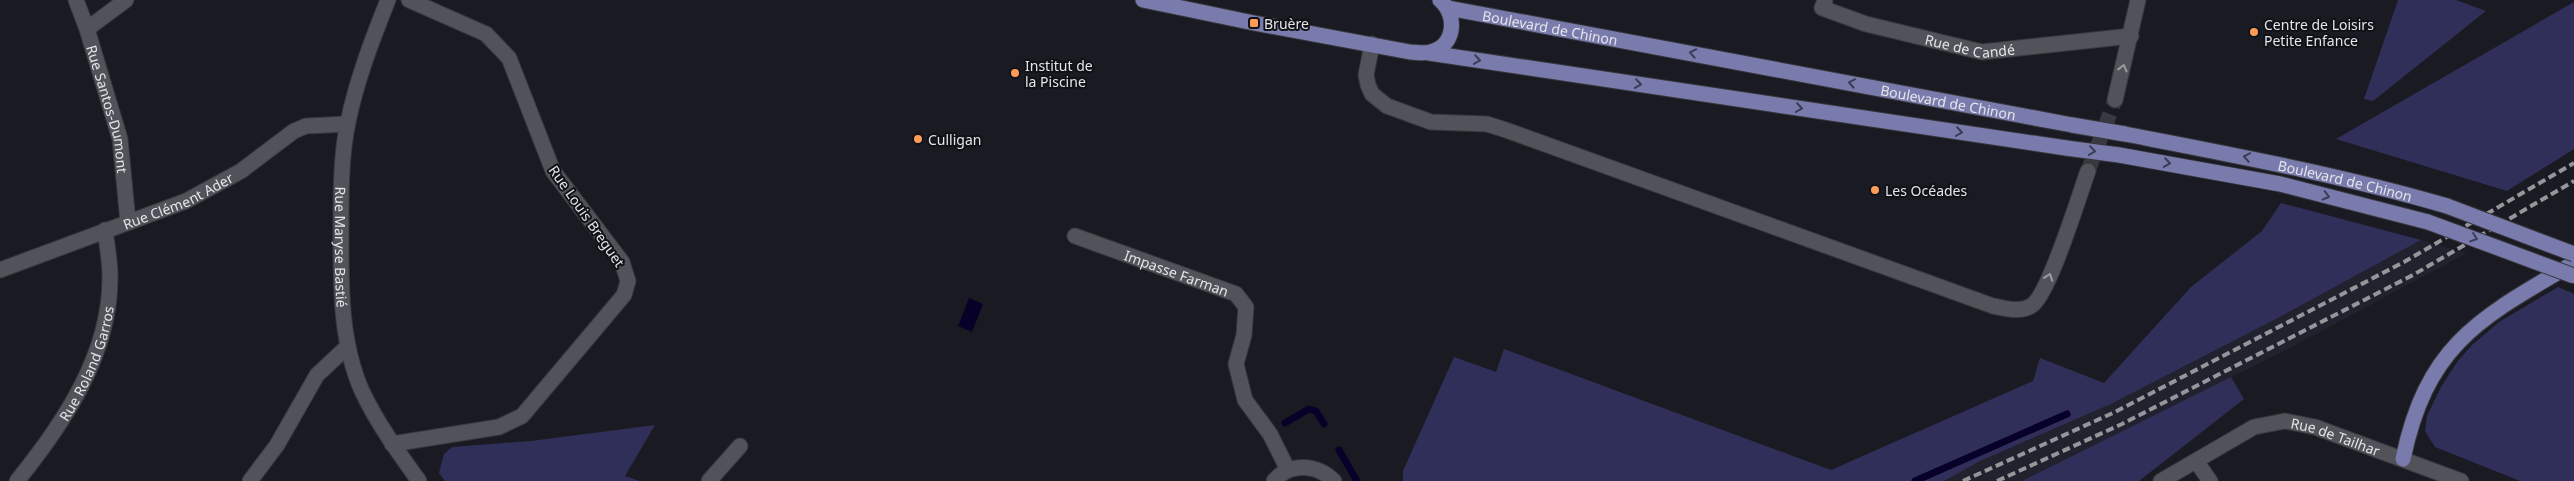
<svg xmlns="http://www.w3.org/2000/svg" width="2574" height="481" font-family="'Noto Sans',sans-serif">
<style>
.built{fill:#21222e}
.green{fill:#302f59}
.water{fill:#070029}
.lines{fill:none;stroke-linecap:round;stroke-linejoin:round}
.stream{stroke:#070029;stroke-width:7}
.minor-tunnel{stroke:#383940;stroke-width:15;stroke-dasharray:15 8;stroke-linecap:butt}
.minor-casing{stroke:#37373c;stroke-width:17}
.tertiary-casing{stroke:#37373c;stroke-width:17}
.primary-casing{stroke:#37373c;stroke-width:17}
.minor{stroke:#51525a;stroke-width:15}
.tertiary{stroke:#51525a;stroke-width:15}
.primary{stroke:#7a7bad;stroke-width:15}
.rail{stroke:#95969b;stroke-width:4;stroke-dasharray:8 4;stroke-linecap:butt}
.primary-bridge-casing{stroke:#37373c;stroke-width:17;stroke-linecap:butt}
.primary-bridge{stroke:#7a7bad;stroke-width:15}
.oneway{stroke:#3b3c54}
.oneway2{stroke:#9a9ca2}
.poi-dot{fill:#fe9b58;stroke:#111218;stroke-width:2}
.labels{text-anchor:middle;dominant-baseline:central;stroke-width:4;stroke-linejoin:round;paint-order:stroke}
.poi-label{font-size:14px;fill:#e4e5e9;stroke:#111218;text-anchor:start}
.street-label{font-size:14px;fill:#e4e5e9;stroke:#111218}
</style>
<rect width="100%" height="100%" fill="#1a1b22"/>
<path class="built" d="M 2421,240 L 2467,253 L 2292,347 L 2022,481 L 1941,481 L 1980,461 L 2111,404 L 2276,319 Z"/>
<path class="green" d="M 2398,0 L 2456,0 L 2486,11 L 2373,101 L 2364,99 Z
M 2574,2 L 2574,149 L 2507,191 L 2336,139 Z
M 2281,203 L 2421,240 L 2276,319 L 2111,404 L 1980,461 L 1944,481 L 1403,481 L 1403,471 L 1454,357 L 1496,372 L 1504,349 L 1831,470 L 2033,381 L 2040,358 L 2104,383 L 2191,287 L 2262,231 Z
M 2558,287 L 2574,294 L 2574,481 L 2520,481 L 2435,447 L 2425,431 L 2427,416 L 2441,387 L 2457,362 L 2472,345 L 2499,322 Z
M 2231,377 L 2244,399 L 2139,481 L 2022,481 Z
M 655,425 L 625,476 L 640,481 L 445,481 L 439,473 L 444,454 L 452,447 L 531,441 Z"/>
<path class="water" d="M 969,298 L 983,304 L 972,332 L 958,326 Z"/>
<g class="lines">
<path class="stream" d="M 1285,423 L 1309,409 L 1316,411 L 1324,424
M 1339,450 L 1357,481
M 1915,481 L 2067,414"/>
<path class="minor-tunnel" d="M 2088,171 L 2115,100"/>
<defs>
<g id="minor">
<path id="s1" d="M 76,0 L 87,29 L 120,139 L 128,222"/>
<path id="s2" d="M 388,0 C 372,40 357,79 348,122 C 341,155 341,190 341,224 C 341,279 339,340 362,391 C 377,423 398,452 419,481"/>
<path id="s3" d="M 1825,0 L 1822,8 L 1866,24 L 1982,52 L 2131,36"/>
<path d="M 87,29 L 126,0"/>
<path d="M 1372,44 L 1366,75 L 1368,85 L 1372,94 L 1387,106 L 1431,122 L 1487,124 L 1506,130 L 1993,306 C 2005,308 2019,313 2031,306 C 2049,296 2079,195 2088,171"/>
<path d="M 2115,100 L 2138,0"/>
<path id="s4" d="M 1075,236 L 1236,294 L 1246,307 L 1244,335 L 1236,364 L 1245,400 L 1270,434 L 1288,470"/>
<path id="s5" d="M 0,270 L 186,201 L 241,171 L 294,131 L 306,126 L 347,124"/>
<path d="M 392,444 L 499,427 L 522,416 L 624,295 L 628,281 L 622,262 L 553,171 L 509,58 L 486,34 L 409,0"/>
<path d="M 2196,461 L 2210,481"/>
<path id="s6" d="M 17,481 C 64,423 111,353 110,276 C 110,261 107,245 105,230"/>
<path d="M 250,481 L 277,445 L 317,375 L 348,346"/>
<path d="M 709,481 L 740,446"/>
<path d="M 1274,481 C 1290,462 1317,464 1334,481"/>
</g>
<g id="tertiary">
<path id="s7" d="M 2161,481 L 2254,427 L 2285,421 L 2315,427 L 2461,481"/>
</g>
<g id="primary">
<path d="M 1143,0 L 1254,23 L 1410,52 C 1416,52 1424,54 1430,52 C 1455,47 1458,15 1440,0"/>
<path id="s8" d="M 1448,8 L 2072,125"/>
<path d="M 1429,53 L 2066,148"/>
<path id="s9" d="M 2125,134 C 2233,155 2341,175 2447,206"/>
<path d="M 2119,155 L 2280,184 L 2428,222"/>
<path d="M 2403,459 C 2427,344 2480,318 2574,263"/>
</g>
</defs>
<use href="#minor" class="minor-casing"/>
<use href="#tertiary" class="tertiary-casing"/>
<use href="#primary" class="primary-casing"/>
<use href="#minor" class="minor"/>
<use href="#tertiary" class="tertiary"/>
<use href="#primary" class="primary"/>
<path class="rail" d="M 1963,481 L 2115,412 L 2404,262 L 2574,163
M 1997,481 L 2122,424 L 2413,275 L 2574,181"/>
<defs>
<path id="primary-bridge" d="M 2072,125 L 2125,134
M 2066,148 L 2119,155
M 2447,206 L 2574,254
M 2428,222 L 2574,276"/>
</defs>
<use href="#primary-bridge" class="primary-bridge-casing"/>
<use href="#primary-bridge" class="primary-bridge"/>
</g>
<defs><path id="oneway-chevron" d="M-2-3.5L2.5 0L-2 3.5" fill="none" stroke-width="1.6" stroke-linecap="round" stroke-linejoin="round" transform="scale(1.25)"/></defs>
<g class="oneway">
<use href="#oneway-chevron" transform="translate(1693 53) rotate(-169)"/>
<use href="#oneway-chevron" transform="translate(1477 60) rotate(8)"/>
<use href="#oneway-chevron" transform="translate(1852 83) rotate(-169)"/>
<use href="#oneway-chevron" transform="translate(1638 84) rotate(8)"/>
<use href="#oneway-chevron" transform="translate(1799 108) rotate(8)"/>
<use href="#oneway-chevron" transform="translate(1959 132) rotate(8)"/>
<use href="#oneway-chevron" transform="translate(2092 151) rotate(8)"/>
<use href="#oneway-chevron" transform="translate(2247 157) rotate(-169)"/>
<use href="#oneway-chevron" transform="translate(2167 163) rotate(9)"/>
<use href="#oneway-chevron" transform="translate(2326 196) rotate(14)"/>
<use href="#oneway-chevron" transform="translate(2474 238) rotate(19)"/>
</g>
<g class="oneway2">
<use href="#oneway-chevron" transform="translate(2123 68) rotate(-76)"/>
<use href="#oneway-chevron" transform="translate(2049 277) rotate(-70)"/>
</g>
<g class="poi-dot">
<rect x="1249" y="18" width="10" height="10" rx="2.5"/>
<circle cx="2254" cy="32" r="5"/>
<circle cx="1015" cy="73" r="5"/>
<circle cx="918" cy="139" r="5"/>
<circle cx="1875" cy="190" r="5"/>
</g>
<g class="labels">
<g class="poi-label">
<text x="1264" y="23">Bruère</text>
<text x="2264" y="24">Centre de Loisirs<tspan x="2264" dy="16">Petite Enfance</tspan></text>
<text x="1025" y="65">Institut de<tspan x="1025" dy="16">la Piscine</tspan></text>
<text x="928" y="139">Culligan</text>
<text x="1885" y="190">Les Océades</text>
</g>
<g class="street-label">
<text stroke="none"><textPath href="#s8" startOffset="104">Boulevard de Chinon</textPath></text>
<text stroke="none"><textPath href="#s3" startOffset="162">Rue de Candé</textPath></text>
<text stroke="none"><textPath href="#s8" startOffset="509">Boulevard de Chinon</textPath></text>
<text stroke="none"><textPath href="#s1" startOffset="114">Rue Santos-Dumont</textPath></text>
<text stroke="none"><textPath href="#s9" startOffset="225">Boulevard de Chinon</textPath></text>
<text stroke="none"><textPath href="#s5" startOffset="191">Rue Clément Ader</textPath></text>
<text transform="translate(587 216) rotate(55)">Rue Louis Breguet</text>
<text stroke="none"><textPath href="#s2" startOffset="254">Rue Maryse Bastié</textPath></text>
<text stroke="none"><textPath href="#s4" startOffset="108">Impasse Farman</textPath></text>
<text stroke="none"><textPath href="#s6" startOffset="138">Rue Roland Garros</textPath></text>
<text stroke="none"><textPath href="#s7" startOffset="192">Rue de Tailhar</textPath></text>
</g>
</g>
</svg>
